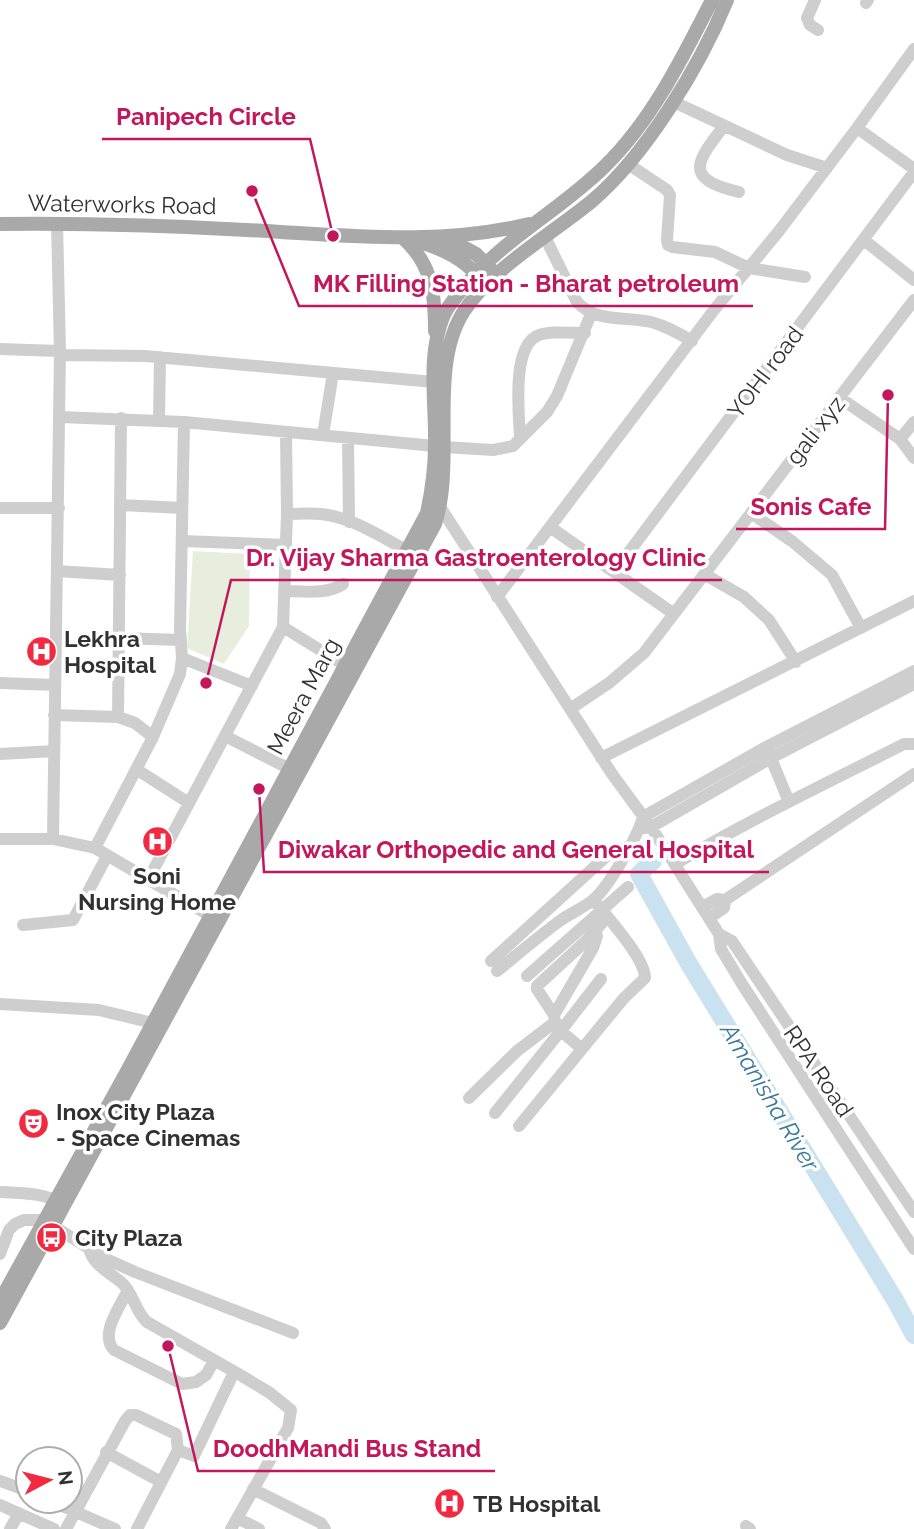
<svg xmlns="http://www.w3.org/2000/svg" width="914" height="1529" font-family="Raleway,sans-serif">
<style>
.green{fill:#e8eede}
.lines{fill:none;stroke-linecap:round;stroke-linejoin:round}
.river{stroke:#cae2ef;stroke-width:18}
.minor{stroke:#cecece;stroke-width:12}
.major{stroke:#a9a9a9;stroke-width:14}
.labels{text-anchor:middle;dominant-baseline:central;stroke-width:7;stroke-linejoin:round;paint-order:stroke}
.street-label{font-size:23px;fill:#313131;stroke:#fff}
.poi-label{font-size:23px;font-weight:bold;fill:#313131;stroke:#fff;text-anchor:start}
.water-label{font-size:24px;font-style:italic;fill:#387899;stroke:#fff}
.leader{fill:none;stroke:#c2185b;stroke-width:2.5}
.callout-dot{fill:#c2185b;stroke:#fff;stroke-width:2.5}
.callout-label{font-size:24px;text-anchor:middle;font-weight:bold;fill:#c2185b;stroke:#fff;stroke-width:7;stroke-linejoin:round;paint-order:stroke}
</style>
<rect width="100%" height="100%" fill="#fff"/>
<path class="green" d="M 193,551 L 250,554 L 249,626 L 224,664 L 187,648 Z"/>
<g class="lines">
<path class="river" d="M 653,861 L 639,874 L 689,964 L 895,1300 L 914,1335"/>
<path class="minor" d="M 815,0 L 807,18 L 810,25 L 818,30
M 866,3 L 868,0
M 674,102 L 787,155 L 827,168
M 724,126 C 696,162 683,179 739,192
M 857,128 L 914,169
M 628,164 L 667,190 L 670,195 L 667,240 L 668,245 L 672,247 L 715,252 L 749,268 L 805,277
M 545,237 L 577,302 C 596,323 626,316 651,322 C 666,326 678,333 692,341
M 864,240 L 914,280
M 0,349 L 60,351
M 60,355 L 145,356 L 434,382
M 840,398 L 900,439 L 914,458
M 60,417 L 184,422 L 435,446
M 159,420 L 160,357
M 323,435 L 333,373
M 348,438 L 349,522
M 520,438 C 519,413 512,352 535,337 C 547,330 570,333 585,333
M 900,439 L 914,422
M 444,447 L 493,450 L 513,446 L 547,412 L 557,396 L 591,314
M 437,502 L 612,774 L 651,827 L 719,934 L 721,949 L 742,984 L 914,1249
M 120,505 L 182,508
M 0,508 L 59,508
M 751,513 L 793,542 L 832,575 L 861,628
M 287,514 C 298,514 310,513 321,514 C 352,517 381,537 408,551
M 550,527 L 674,614
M 182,541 L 286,545
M 57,571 L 120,575
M 614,572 L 914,172
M 704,574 L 744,597 L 769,620 L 796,662
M 284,591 C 303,591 327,595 343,584
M 497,597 L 714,310 L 779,231 L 857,128 L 914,49
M 283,627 L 346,666
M 119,638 L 181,640
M 182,658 L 252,686
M 0,683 L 55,685
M 570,709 L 609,683 L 644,653 L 914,300
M 54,715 L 118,717 L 135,723 L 153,737
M 118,717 L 121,418
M 225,736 L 290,769
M 768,751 L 789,802
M 0,754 L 54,751
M 601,758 L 914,601
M 136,769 L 189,803
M 644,828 L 651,827 L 771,758 L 914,684
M 0,839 L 53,839 L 95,848 L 219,921
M 53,839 L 60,351 L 57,223
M 95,848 L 153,737 L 180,674 L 182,658 L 180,629 L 184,422
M 675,864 C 749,820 827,783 904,744 L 914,744
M 148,880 L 283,627 L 287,514 L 286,432
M 725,900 L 914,774
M 702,907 L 717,899 L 725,900 L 724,908 L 709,918
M 23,925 L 73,920 L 107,856
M 719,934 L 732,941 L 914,1212
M 491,961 L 611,852 L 630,846
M 497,971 C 518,954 539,936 561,920 C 570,914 586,906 593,900 C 608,888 638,836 643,817 L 766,747 L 914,671
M 527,976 L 628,887
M 601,979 L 563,1028 L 555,1022 L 554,1015 L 537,989 L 537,986 L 587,940 L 607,917
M 0,1004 L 99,1010 L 153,1023
M 554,1015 L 593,948 L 597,936 L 594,930
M 561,1031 L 582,1049 L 624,998 L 645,978 C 645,959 612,923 600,907 L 593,901
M 469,1098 L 517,1051 L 555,1022
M 495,1113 L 563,1028
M 519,1126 L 582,1049
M 0,1192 C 22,1193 45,1193 64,1204
M 89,1248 C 92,1265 111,1273 123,1284 C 134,1295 135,1311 147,1322 L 242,1376 L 270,1393 L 291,1410 L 288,1428 L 231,1529
M 0,1254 L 9,1230 L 15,1224 L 24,1220 L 44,1220 L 104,1258 L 135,1272 L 293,1333
M 128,1290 C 120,1307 99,1334 114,1350 L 182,1384 L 196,1382 L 206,1375 L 214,1361
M 178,1450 L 194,1456 L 234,1372
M 106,1452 L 161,1482
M 0,1481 L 28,1491
M 253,1489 L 321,1523 L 325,1529
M 51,1501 L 115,1529
M 0,1505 L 54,1529
M 237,1518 L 259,1529
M 746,1526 L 750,1529
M 10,1529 L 19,1513
M 66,1529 L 125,1421 L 130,1415 L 136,1415 L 176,1434 L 178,1450 L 137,1529"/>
<path class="major" d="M 0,224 C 94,223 188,226 281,232 C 364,237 447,244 529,224
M 445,237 L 476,254 L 491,269
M 403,238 C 432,264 435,293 435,331
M 418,241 C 442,249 465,259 480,279
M 0,1301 L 125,1075 L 427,513 C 432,490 435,467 435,444 C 436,402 427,358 443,317 C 447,306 457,296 464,287 C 504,238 561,210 605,166 C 652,120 683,57 712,0
M 0,1323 L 435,524 C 456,459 427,368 464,311 C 492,268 552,234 592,201 C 646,155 700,66 727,0"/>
</g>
<defs>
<symbol id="hospital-disc" viewBox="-11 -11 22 22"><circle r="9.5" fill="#f12a42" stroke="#fff"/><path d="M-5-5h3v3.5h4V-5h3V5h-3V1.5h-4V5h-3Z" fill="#fff"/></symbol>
<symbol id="theatre-disc" viewBox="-11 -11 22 22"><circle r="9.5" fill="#f12a42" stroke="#fff"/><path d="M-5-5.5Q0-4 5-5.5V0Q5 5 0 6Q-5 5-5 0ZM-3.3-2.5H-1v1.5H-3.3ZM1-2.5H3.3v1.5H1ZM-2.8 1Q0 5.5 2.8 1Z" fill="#fff"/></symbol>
<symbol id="bus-disc" viewBox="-11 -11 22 22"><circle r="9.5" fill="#f12a42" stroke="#fff"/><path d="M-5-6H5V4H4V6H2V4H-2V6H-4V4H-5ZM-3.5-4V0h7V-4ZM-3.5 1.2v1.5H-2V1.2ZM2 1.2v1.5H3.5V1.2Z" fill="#fff"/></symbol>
</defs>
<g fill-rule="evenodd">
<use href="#hospital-disc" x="24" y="634" width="35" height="35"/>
<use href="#hospital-disc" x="140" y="824" width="35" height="35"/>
<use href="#theatre-disc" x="16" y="1106" width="35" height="35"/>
<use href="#bus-disc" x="34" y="1220" width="35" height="35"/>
<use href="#hospital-disc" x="432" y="1486" width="35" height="35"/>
</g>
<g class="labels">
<g class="street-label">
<text transform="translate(122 204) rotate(1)">Waterworks Road</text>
<text transform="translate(765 372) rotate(-53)">YOHI road</text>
<text transform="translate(815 430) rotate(-52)">gali xyz</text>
<text transform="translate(303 696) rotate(-62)">Meera Marg</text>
<text transform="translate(819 1071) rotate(56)">RPA Road</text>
</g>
<g class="poi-label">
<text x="64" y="638">Lekhra<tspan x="64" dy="26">Hospital</tspan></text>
<text x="157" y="875" text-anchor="middle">Soni<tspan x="157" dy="26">Nursing Home</tspan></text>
<text x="56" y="1111">Inox City Plaza<tspan x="56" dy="26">- Space Cinemas</tspan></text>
<text x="75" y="1237">City Plaza</text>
<text x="473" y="1503">TB Hospital</text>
</g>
<g class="water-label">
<text transform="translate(770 1097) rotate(59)">Amanisha River</text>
</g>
</g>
<path class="leader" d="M333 236L310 139H102M252 191L299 306H753M888 395L885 529H736M206 683L231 580H722M259 789L264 872H769M168 1346L198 1471H495"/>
<g class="callout-dot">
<circle cx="333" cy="236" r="7"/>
<circle cx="252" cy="191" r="7"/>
<circle cx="888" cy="395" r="7"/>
<circle cx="206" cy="683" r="7"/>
<circle cx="259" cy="789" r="7"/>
<circle cx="168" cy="1346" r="7"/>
</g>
<g class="callout-label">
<text x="206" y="125">Panipech Circle</text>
<text x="526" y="292">MK Filling Station - Bharat petroleum</text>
<text x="811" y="515">Sonis Cafe</text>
<text x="476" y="566">Dr. Vijay Sharma Gastroenterology Clinic</text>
<text x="516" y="858">Diwakar Orthopedic and General Hospital</text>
<text x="347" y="1457">DoodhMandi Bus Stand</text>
</g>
<g transform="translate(49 1480) rotate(83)"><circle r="33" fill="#ffffff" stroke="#adadad" stroke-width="2"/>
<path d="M0-5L12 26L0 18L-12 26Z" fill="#f12a42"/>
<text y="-10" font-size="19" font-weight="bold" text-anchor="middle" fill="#313131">N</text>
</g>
</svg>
